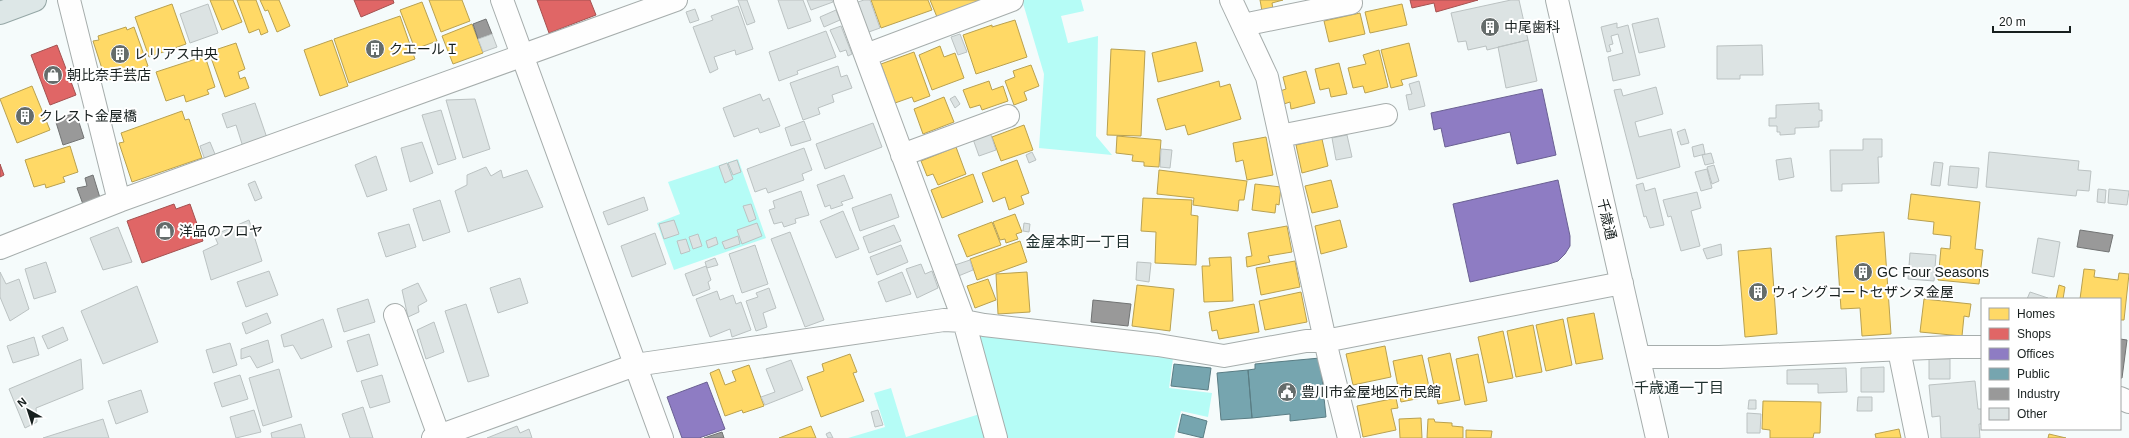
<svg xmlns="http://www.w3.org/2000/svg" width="2129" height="438" font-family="Arial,'Noto Sans JP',sans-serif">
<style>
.green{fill:#b5fcf6}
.homes{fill:#ffd966;stroke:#b9a150}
.shops{fill:#e06666;stroke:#a45150}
.offices{fill:#8e7cc3;stroke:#6a6092}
.public{fill:#76a5af;stroke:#5a7d84}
.industry{fill:#999;stroke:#727474}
.building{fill:#dce3e3;stroke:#bbc2c2}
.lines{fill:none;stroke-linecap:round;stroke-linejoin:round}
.minor-casing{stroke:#a6adac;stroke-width:24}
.major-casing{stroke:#95a7a6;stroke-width:24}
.minor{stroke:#fefefe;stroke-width:22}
.major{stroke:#dde7e7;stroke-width:22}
.labels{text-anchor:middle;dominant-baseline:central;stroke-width:4;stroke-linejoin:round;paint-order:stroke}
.poi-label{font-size:14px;fill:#171f1e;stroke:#fff;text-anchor:start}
.street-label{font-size:14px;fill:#171f1e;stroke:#fff}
.neighbourhood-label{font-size:15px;fill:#1f302e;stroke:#fff}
</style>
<rect width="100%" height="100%" fill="#f5fbfb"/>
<path class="green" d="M 1022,0 L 1081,0 L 1084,11 L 1061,16 L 1068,43 L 1098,36 L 1096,136 L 1112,155 L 1039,148 L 1044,74 Z
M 738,159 L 766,238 L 674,270 L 657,223 L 680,214 L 668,182 Z
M 985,332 L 1173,358 L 1169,388 L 1212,393 L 1208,417 L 1181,411 L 1174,438 L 1005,438 L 975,340 Z
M 891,388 L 906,437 L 983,413 L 991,438 L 848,438 L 885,427 L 874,393 Z"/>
<path class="homes" d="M 210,0 L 233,0 L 242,22 L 222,30 Z
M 237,0 L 256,0 L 268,32 L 261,35 L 259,29 L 249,33 Z
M 260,0 L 279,0 L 290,26 L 277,32 L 268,10 L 265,11 Z
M 429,0 L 462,0 L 470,21 L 441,32 Z
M 871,0 L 928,0 L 932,10 L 881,28 Z
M 930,0 L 983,0 L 937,17 Z
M 1260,0 L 1283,0 L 1272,3 L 1273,9 L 1262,11 Z
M 422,2 L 437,41 L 415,49 L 400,10 Z
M 172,4 L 186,44 L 149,57 L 135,17 Z
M 1402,4 L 1407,25 L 1370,33 L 1365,12 Z
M 1360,13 L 1365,34 L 1329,42 L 1324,21 Z
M 400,16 L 415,59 L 349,83 L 334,39 Z
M 1015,20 L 1027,57 L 976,74 L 963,35 L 992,25 L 992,27 Z
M 472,24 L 483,53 L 453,64 L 442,36 Z
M 126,27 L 127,30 L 134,27 L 148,66 L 106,81 L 93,41 L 99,40 L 98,36 Z
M 332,40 L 348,86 L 320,96 L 304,50 Z
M 1196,42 L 1203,71 L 1158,82 L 1152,53 Z
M 236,43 L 245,69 L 238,72 L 240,79 L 245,77 L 249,88 L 225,97 L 209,52 Z
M 1409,43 L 1417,76 L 1401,80 L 1403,85 L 1391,88 L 1381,50 Z
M 940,46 L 944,57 L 955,53 L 964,78 L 932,90 L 919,55 Z
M 1111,49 L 1145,51 L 1141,136 L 1107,135 Z
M 1379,50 L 1388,87 L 1365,93 L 1363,86 L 1353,88 L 1348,68 L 1366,64 L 1363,55 Z
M 914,52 L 930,96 L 914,102 L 912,97 L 895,103 L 881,64 Z
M 205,56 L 215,87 L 207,90 L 209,94 L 186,102 L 184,95 L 166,101 L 156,72 Z
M 1339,63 L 1347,94 L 1331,97 L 1329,88 L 1320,90 L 1315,69 Z
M 1031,65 L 1039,86 L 1024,92 L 1027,100 L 1014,105 L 1005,81 L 1015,77 L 1013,71 Z
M 1306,71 L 1315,103 L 1291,109 L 1290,102 L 1284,104 L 1280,91 L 1286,89 L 1283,77 Z
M 989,81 L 992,90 L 1003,86 L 1008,101 L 982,110 L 980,105 L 970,108 L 963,90 Z
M 1219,81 L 1220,87 L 1230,84 L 1241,119 L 1188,135 L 1185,125 L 1166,130 L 1157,99 Z
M 32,86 L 50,130 L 17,143 L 0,99 Z
M 944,97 L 954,122 L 923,134 L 914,109 Z
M 182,111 L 185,120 L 189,119 L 202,158 L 132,182 L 119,143 L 124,142 L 121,133 Z
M 1024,125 L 1033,150 L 1001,161 L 992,137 Z
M 1117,136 L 1161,140 L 1159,167 L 1144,166 L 1144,162 L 1132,161 L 1133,155 L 1116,153 Z
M 1266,137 L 1273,175 L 1247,180 L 1243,160 L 1236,162 L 1233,143 Z
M 1322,139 L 1328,166 L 1302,173 L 1296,145 Z
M 70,146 L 78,172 L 63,177 L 65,182 L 46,188 L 45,184 L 34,187 L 25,160 Z
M 956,147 L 966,174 L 938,185 L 933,174 L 927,176 L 921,161 Z
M 1017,160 L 1029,193 L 1021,196 L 1024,204 L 1009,210 L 1005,197 L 993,202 L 982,173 Z
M 1159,170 L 1247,181 L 1244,200 L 1239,200 L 1238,211 L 1193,205 L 1194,198 L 1157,194 Z
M 973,174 L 983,202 L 942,218 L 931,190 Z
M 1331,180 L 1338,207 L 1312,213 L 1305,186 Z
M 1255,184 L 1281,187 L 1279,205 L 1276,204 L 1275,213 L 1252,210 Z
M 1911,194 L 1980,202 L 1975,249 L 1983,250 L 1979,284 L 1938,280 L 1941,248 L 1950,249 L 1951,236 L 1933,234 L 1934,222 L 1908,219 Z
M 1143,198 L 1192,200 L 1191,215 L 1198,216 L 1196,265 L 1155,263 L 1156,232 L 1141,231 Z
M 1015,214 L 1022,232 L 1016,234 L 1018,239 L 1006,243 L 1005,239 L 1000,240 L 993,222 Z
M 1340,220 L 1347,247 L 1321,254 L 1315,226 Z
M 992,222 L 1001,245 L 967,257 L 958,235 Z
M 1287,226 L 1292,252 L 1268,256 L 1270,262 L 1247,267 L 1246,257 L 1252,256 L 1248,233 Z
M 1884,232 L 1891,334 L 1862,336 L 1860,308 L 1841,309 L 1836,236 Z
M 1020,241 L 1027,262 L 977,280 L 970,259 Z
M 1771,248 L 1777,334 L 1745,337 L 1738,251 Z
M 1231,257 L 1233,301 L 1204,302 L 1202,266 L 1210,266 L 1209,258 Z
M 1295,261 L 1300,287 L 1261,295 L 1256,268 Z
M 2084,269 L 2095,270 L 2094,277 L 2118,280 L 2119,273 L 2129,274 L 2124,320 L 2120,320 L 2120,299 L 2080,299 Z
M 1027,272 L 1030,312 L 998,314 L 996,274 Z
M 988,279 L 996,300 L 975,308 L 967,286 Z
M 1137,285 L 1174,289 L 1170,331 L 1132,326 Z
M 2059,285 L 2065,287 L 2063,299 L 2056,299 Z
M 1301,292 L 1307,322 L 1265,330 L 1259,301 Z
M 1924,299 L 1971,304 L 1969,317 L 1964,316 L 1962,336 L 1920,332 Z
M 1254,304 L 1259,332 L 1219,339 L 1217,330 L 1212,331 L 1209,312 Z
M 1594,313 L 1603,359 L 1576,364 L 1567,318 Z
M 1563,319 L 1572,365 L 1546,371 L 1536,325 Z
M 1533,325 L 1542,372 L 1516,377 L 1507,331 Z
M 1503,331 L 1513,378 L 1488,383 L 1478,337 Z
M 1385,346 L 1391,377 L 1353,385 L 1346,354 Z
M 1450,353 L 1460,400 L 1438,404 L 1428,358 Z
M 850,354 L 857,372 L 853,373 L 864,401 L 821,417 L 807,377 L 824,371 L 822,364 Z
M 1478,354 L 1487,401 L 1465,405 L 1456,359 Z
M 1422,355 L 1431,396 L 1401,402 L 1393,361 Z
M 749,365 L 764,406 L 743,413 L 742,410 L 725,416 L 710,373 L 719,369 L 725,385 L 736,381 L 732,371 Z
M 1396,398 L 1398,408 L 1391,409 L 1396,430 L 1363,437 L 1357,406 Z
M 1763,401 L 1821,402 L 1820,433 L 1814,433 L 1813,438 L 1770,438 L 1770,430 L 1762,429 Z
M 1421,418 L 1422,438 L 1400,438 L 1399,419 Z
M 1428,419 L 1434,419 L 1435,422 L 1452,423 L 1452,426 L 1463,427 L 1463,438 L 1427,438 Z
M 811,426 L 816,438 L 779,438 Z
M 1899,429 L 1901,438 L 1876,438 L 1875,434 Z
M 1466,430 L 1492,431 L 1491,438 L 1466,438 Z
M 2049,434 L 2066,438 L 2048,438 Z"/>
<path class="shops" d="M 354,0 L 393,0 L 394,3 L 361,17 Z
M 537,0 L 590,0 L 596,15 L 549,33 Z
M 1410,0 L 1478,0 L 1436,12 L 1434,3 L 1412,8 Z
M 57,45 L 76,95 L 50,105 L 31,55 Z
M 0,164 L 4,175 L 0,177 Z
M 174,204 L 176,209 L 190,204 L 203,241 L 142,263 L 127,221 Z"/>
<path class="offices" d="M 1542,89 L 1556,155 L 1517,164 L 1510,132 L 1445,147 L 1441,128 L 1434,130 L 1431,113 Z
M 1558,180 L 1570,236 L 1570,246 L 1565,254 L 1558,261 L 1549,264 L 1470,282 L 1453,204 Z
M 707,382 L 725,429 L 699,438 L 682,438 L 667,397 Z"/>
<path class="public" d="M 1320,358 L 1326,417 L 1290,421 L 1290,414 L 1252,418 L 1248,370 L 1255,369 L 1255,364 Z
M 1174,364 L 1211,368 L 1208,390 L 1171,386 Z
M 1248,370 L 1252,418 L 1221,420 L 1217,373 Z
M 1182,414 L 1207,421 L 1203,438 L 1178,432 Z"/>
<path class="industry" d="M 486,19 L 492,34 L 478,39 L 473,24 Z
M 76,113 L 84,138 L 63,145 L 55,119 Z
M 93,175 L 101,201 L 84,207 L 77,188 L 87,186 L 85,178 Z
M 2080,230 L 2113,235 L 2109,252 L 2077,247 Z
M 1093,300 L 1131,304 L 1128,326 L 1091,322 Z
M 2120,339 L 2127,340 L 2122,378 L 2120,378 Z
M 722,432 L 724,438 L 704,438 Z"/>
<path class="building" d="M 738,0 L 747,0 L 755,22 L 747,25 Z
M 778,0 L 803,0 L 811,21 L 788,29 Z
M 807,0 L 832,0 L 833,2 L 811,10 Z
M 864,0 L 870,0 L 880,28 L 866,33 L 855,3 Z
M 1511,0 L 1519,0 L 1528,40 L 1487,50 L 1486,46 L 1468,50 L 1466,41 L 1458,42 L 1451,13 Z
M 208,4 L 218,33 L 190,43 L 180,14 Z
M 738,6 L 753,49 L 736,55 L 735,50 L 714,57 L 718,69 L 710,73 L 693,27 L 713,20 L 711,16 Z
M 695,9 L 699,20 L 690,23 L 686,12 Z
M 836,10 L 840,20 L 824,27 L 820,17 Z
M 1658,18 L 1665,47 L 1639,53 L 1632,24 Z
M 1617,23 L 1617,28 L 1628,25 L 1640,75 L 1613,81 L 1608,57 L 1623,53 L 1618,34 L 1611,36 L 1613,44 L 1609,45 L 1611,51 L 1607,52 L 1601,27 Z
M 841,26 L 852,54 L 848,56 L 846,50 L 840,52 L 830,30 Z
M 826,31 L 836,57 L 797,71 L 798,74 L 779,81 L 769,52 Z
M 492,34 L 497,47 L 483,52 L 478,39 Z
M 960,34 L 967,52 L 958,55 L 951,37 Z
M 1528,40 L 1537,81 L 1506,88 L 1498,47 Z
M 1762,45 L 1763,75 L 1740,75 L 1740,79 L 1717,79 L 1717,46 Z
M 838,66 L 841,77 L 847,75 L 852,88 L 832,95 L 834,102 L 818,108 L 820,114 L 803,120 L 790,83 Z
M 1419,81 L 1425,106 L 1409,110 L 1406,95 L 1412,94 L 1409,84 Z
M 1656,87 L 1663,114 L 1635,122 L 1639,137 L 1671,129 L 1680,167 L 1637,179 L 1614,90 L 1621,89 L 1623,96 Z
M 760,94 L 763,101 L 769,98 L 780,126 L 760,133 L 758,128 L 734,137 L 723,108 Z
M 955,96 L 960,104 L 955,108 L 950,99 Z
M 475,99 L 490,149 L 463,158 L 446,100 Z
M 255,103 L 267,138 L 243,147 L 236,125 L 227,128 L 222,114 Z
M 1819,103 L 1819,110 L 1822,110 L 1822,121 L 1819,121 L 1819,127 L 1795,128 L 1795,134 L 1780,135 L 1780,132 L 1777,132 L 1777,126 L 1769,126 L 1769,118 L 1776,118 L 1776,105 Z
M 441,110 L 456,159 L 438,165 L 422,115 Z
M 804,121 L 811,140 L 791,146 L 785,128 Z
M 873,123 L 882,147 L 825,169 L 816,144 Z
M 1685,129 L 1689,143 L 1681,145 L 1677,132 Z
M 990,132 L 996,150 L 979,156 L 973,139 Z
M 1347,135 L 1352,157 L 1336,160 L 1332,138 Z
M 1863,139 L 1882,139 L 1882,157 L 1878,157 L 1879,183 L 1842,184 L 1842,191 L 1831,191 L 1830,150 L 1863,150 Z
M 210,142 L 217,159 L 206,163 L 200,146 Z
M 422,142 L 433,173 L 410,182 L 401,148 Z
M 1703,144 L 1705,154 L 1694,157 L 1692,147 Z
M 804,148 L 812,170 L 802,174 L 804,180 L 768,193 L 766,188 L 755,192 L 747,169 Z
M 1161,149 L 1172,150 L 1170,168 L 1160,167 Z
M 1032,152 L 1036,160 L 1029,163 L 1026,155 Z
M 1989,152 L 2079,161 L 2078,170 L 2091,171 L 2089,191 L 2077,190 L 2076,196 L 1986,187 Z
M 1711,153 L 1714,163 L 1705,165 L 1702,155 Z
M 376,156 L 387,190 L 367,197 L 355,165 Z
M 1791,158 L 1794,177 L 1779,180 L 1776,160 Z
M 737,160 L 741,172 L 733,175 L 728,163 Z
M 1934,162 L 1943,163 L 1940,186 L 1931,185 Z
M 727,163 L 733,179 L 725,183 L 719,166 Z
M 1714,165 L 1719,181 L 1712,184 L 1707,167 Z
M 1950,166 L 1979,168 L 1977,188 L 1948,185 Z
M 486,167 L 491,176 L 501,170 L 503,178 L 527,170 L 543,207 L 468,232 L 455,191 L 467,185 L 467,175 Z
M 1707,169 L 1712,188 L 1701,191 L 1695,172 Z
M 844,175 L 853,198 L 841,202 L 843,205 L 831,209 L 830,205 L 825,207 L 817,185 Z
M 255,181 L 262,198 L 255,201 L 248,184 Z
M 1643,183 L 1645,191 L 1655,188 L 1664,225 L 1650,228 L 1646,216 L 1644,217 L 1636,185 Z
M 2098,189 L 2106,190 L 2105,203 L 2097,202 Z
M 2109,189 L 2129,191 L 2127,205 L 2108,203 Z
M 801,191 L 809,215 L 795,219 L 796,223 L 784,227 L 782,222 L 774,224 L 769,210 L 775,208 L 773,201 Z
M 1697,192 L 1701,208 L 1691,211 L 1700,246 L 1681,251 L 1671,216 L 1668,217 L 1663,200 Z
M 891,194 L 899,217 L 860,231 L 852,208 Z
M 644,197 L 648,210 L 608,225 L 603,212 Z
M 440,200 L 450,232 L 423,241 L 413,209 Z
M 751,204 L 756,219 L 749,222 L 743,206 Z
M 843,211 L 859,249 L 836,258 L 820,221 Z
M 249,220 L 262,261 L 211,280 L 203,251 L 218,244 L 214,235 Z
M 674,220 L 679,234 L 664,239 L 659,224 Z
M 757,223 L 762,236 L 742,244 L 737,230 Z
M 1024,223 L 1030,224 L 1029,232 L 1023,231 Z
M 409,224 L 416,247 L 386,257 L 378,233 Z
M 894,225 L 901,241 L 869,253 L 863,237 Z
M 118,227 L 132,262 L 103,270 L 90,238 Z
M 790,232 L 824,320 L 805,327 L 771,239 Z
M 655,233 L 666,264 L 632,277 L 621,246 Z
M 698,234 L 702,246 L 693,249 L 689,237 Z
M 738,236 L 740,244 L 725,249 L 722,242 Z
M 716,237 L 718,244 L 708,248 L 706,241 Z
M 2038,238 L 2060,242 L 2054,277 L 2032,273 Z
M 686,239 L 690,251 L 681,254 L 677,241 Z
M 1721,244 L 1722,255 L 1707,259 L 1703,249 Z
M 755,245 L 768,284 L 742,293 L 729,254 Z
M 901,245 L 908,262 L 877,275 L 870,257 Z
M 1910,253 L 1936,255 L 1934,281 L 1908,279 Z
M 715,258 L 718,265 L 707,268 L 705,262 Z
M 970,260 L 973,270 L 956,277 L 952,266 Z
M 46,262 L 56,292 L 34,299 L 25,269 Z
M 1137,262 L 1151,263 L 1149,282 L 1136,280 Z
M 921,264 L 925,274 L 932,271 L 938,288 L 917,298 L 906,269 Z
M 706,266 L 711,280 L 708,282 L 710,289 L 693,296 L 685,274 Z
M 269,271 L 278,295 L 246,307 L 237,282 Z
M 0,272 L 6,284 L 19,279 L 29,309 L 10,321 L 0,297 Z
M 902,272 L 911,294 L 886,302 L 878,282 Z
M 520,278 L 528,303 L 498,313 L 490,288 Z
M 418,283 L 427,301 L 418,306 L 419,312 L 408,317 L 402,290 Z
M 137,286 L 158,342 L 103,364 L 81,311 Z
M 769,288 L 776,308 L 763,313 L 767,327 L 756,331 L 746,301 L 758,297 L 756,293 Z
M 717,291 L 720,300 L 733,295 L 736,304 L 741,302 L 751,330 L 732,337 L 730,329 L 710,337 L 696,299 Z
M 2030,292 L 2048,298 L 2048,299 L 2027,299 Z
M 368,299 L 375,322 L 344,332 L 337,309 Z
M 466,304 L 489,376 L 468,382 L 445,311 Z
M 267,313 L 271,323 L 246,334 L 242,323 Z
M 323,319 L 332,347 L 301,359 L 293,345 L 284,347 L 281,335 Z
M 434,322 L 444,352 L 426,359 L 417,330 Z
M 63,327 L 68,340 L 48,349 L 42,336 Z
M 369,334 L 378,365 L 357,372 L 347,341 Z
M 34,337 L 39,355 L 13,363 L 7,346 Z
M 268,340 L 273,362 L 257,368 L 250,356 L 241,359 L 241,349 Z
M 230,343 L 237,365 L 213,373 L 206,350 Z
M 81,359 L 83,389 L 36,408 L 37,422 L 25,428 L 9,389 Z
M 1929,359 L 1950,359 L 1950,379 L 1929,379 Z
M 791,360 L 803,390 L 765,405 L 761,397 L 775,392 L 766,369 Z
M 1884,367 L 1884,392 L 1861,392 L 1861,368 Z
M 1846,368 L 1847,392 L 1818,393 L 1818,384 L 1787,384 L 1787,370 Z
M 279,369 L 292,417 L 263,426 L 249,378 Z
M 240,375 L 248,399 L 222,407 L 214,383 Z
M 382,375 L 390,402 L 370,408 L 361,381 Z
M 1975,381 L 1978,409 L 1982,409 L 1982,424 L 1979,424 L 1980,438 L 1941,438 L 1940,416 L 1932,417 L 1929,385 Z
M 141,390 L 148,412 L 116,424 L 108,401 Z
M 1858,397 L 1872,397 L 1872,411 L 1857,411 Z
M 1749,400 L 1756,400 L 1756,409 L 1748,409 Z
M 363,407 L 373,438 L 350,438 L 342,414 Z
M 254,410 L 261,432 L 236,438 L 230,417 Z
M 878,410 L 883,425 L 875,427 L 871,412 Z
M 1747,413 L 1761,414 L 1760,433 L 1747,433 Z
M 103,419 L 109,438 L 43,438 Z
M 301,424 L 305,438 L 272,438 L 271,433 Z
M 517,426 L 520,433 L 529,429 L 532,438 L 487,438 Z
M 830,432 L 833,438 L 828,438 L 826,434 Z"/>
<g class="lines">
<defs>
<path id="minor" d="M 69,0 L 119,201
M 502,0 L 662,438
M 845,0 L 964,321 L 996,438
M 1231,0 L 1267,77 L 1329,358 L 1349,438
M 1557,0 L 1657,438
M 1243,25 L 1351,3
M 866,55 L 1012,0
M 1280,136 L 1386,115
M 902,155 L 1008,116
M 0,248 L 119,201 L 676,0
M 395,315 L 439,436
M 1899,350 L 1917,438
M 1639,357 L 1719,357 L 1952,347 L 1982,347
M 2120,398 L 2129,402
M 433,438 L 635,365 L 944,320 L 964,321 L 984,325 L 1158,345 L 1224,356 L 1306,341 L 1325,341 L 1622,283"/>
<path id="major" d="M 0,13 L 35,0"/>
</defs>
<use href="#minor" class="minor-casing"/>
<use href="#major" class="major-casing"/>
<use href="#minor" class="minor"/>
<use href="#major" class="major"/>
</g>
<defs>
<symbol id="building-disc" viewBox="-11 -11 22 22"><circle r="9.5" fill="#656c6b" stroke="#fff"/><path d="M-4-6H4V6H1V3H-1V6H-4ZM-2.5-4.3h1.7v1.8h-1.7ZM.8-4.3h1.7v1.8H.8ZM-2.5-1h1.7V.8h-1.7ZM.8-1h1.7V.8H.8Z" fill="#fff"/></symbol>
<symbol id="shop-disc" viewBox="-11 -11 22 22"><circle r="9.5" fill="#656c6b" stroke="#fff"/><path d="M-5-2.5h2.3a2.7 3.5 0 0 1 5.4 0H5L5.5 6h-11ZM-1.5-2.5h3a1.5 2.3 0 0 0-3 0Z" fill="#fff"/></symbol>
<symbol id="civic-disc" viewBox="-11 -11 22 22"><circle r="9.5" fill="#656c6b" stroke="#fff"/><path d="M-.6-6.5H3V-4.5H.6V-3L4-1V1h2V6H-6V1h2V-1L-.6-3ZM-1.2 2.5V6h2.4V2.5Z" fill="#fff"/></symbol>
</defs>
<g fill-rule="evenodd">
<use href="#building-disc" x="1479" y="16" width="22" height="22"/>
<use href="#building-disc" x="364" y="38" width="22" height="22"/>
<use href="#building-disc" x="109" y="43" width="22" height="22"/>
<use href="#shop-disc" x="42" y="64" width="22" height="22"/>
<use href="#building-disc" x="14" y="105" width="22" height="22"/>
<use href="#shop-disc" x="154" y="220" width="22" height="22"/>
<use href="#building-disc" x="1852" y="261" width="22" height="22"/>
<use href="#building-disc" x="1747" y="281" width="22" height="22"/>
<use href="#civic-disc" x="1276" y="381" width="22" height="22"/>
</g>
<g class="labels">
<g class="poi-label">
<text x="1504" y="27">中尾歯科</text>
<text x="389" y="49">クエールＩ</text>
<text x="134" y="54">レリアス中央</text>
<text x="67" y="75">朝比奈手芸店</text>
<text x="39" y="116">クレスト金屋橋</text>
<text x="179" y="231">洋品のフロヤ</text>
<text x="1877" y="272">GC Four Seasons</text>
<text x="1772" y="292">ウィングコートセザンヌ金屋</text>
<text x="1301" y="392">豊川市金屋地区市民館</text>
</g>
<g class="street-label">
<text transform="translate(1607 219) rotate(77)">千歳通</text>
</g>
<g class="neighbourhood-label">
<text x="1078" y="241">金屋本町一丁目</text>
<text x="1679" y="387">千歳通一丁目</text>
</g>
</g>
<rect x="1981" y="298" width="140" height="132" fill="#ffffff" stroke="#a2a5a5"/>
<rect x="1989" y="308" width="20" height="12" fill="#ffd966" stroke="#a2a5a5"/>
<text x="2017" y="318" font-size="12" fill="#171f1e">Homes</text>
<rect x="1989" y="328" width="20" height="12" fill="#e06666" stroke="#a2a5a5"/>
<text x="2017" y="338" font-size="12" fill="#171f1e">Shops</text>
<rect x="1989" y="348" width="20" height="12" fill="#8e7cc3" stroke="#a2a5a5"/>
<text x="2017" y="358" font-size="12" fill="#171f1e">Offices</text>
<rect x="1989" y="368" width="20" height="12" fill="#76a5af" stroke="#a2a5a5"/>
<text x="2017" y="378" font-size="12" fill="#171f1e">Public</text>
<rect x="1989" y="388" width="20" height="12" fill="#999999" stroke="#a2a5a5"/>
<text x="2017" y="398" font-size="12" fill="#171f1e">Industry</text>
<rect x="1989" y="408" width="20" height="12" fill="#dce3e3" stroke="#a2a5a5"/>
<text x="2017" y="418" font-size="12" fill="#171f1e">Other</text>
<g transform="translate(28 410) rotate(321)" stroke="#ffffff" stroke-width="3" paint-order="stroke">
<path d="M0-3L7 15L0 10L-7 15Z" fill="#171f1e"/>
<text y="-6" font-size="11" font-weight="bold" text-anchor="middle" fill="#171f1e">N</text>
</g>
<path d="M1993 26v6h77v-6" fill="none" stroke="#171f1e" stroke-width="2"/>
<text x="1999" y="26" font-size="12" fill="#171f1e" stroke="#ffffff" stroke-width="3" paint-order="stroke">20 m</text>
</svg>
